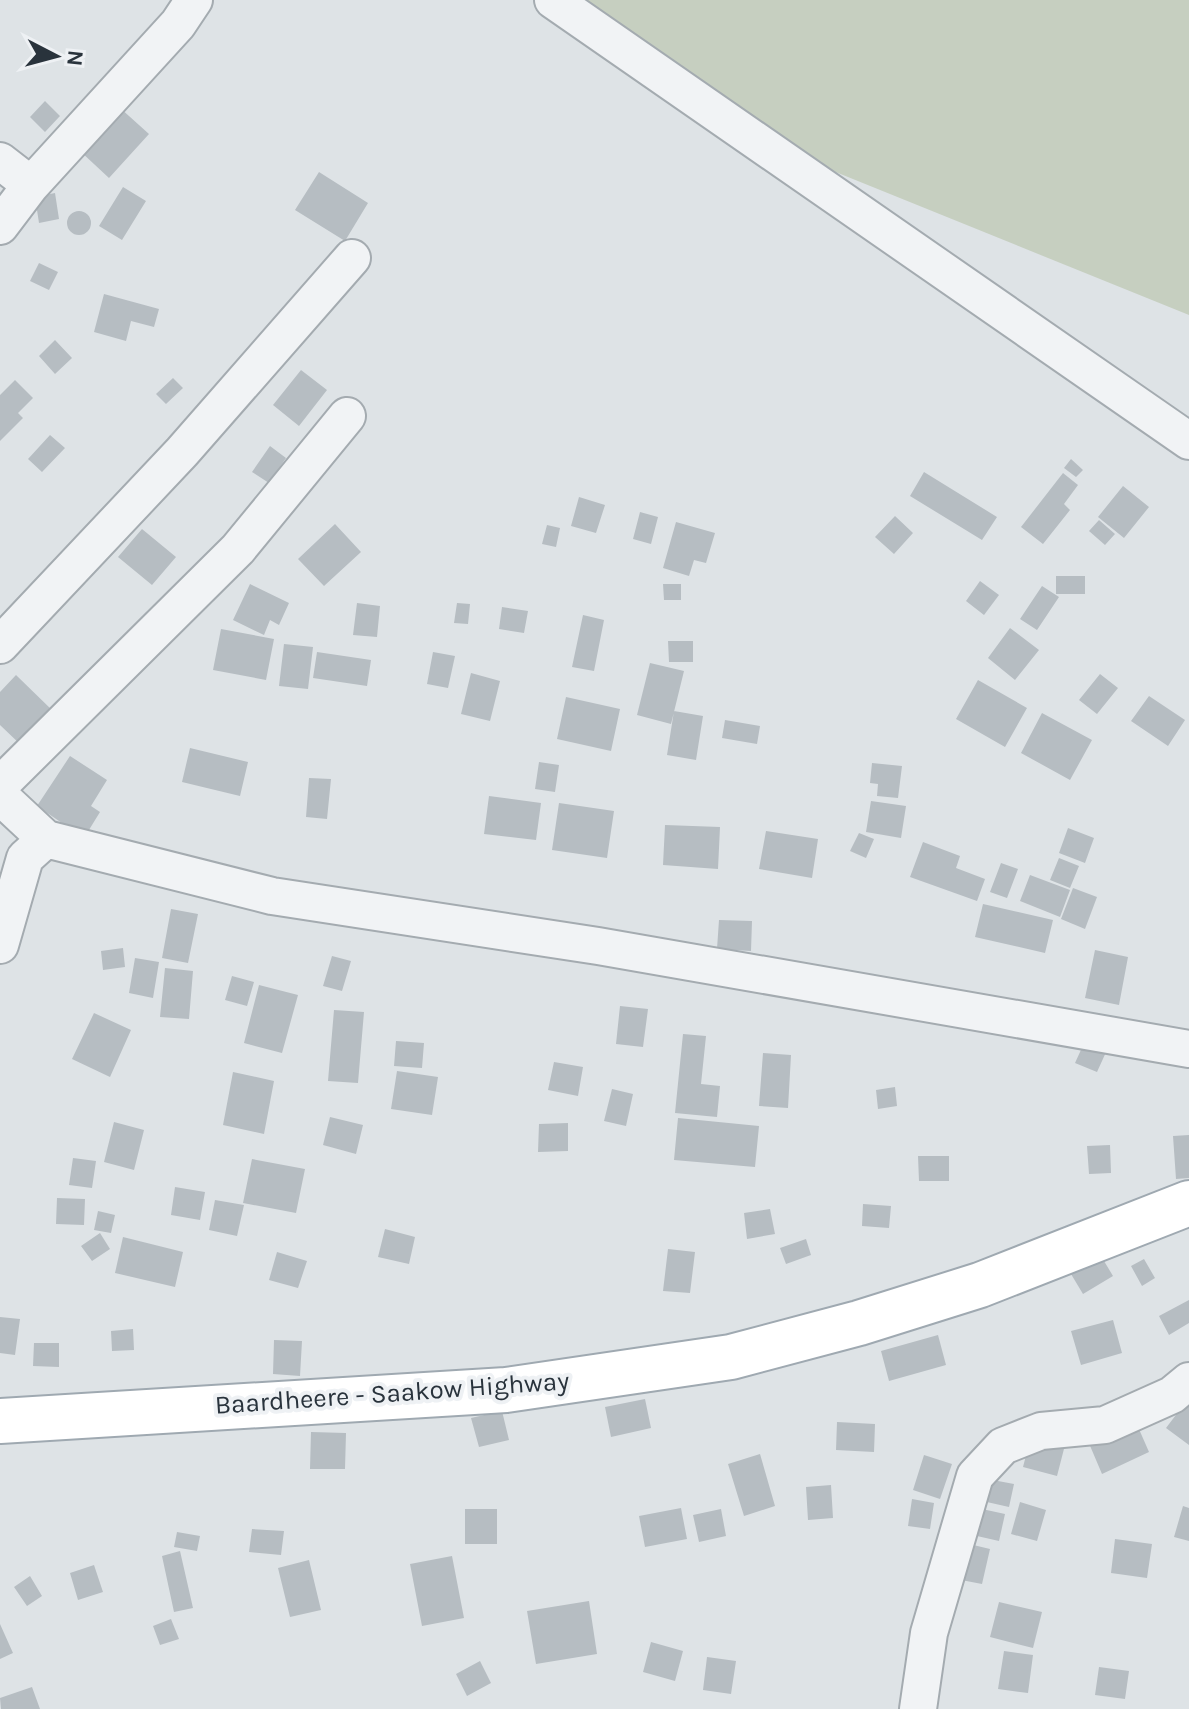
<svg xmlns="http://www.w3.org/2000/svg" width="1189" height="1709" font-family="Karla,sans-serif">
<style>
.green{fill:#c6cfc0}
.building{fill:#b6bdc2}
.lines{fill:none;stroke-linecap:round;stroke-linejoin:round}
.minor-casing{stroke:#a4abb0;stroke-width:40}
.major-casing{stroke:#9fa9b1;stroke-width:48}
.minor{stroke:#f1f3f5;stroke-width:36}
.major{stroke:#fff;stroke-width:44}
.labels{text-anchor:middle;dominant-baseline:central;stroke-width:8;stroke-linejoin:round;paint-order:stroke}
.street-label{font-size:26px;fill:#29333c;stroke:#eef1f4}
</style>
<rect width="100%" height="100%" fill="#dee3e6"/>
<path class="green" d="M 567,0 L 1189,0 L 1189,315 L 729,129 Z"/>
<path class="building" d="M 45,101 L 60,116 L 45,132 L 30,117 Z
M 119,107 L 149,134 L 109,178 L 80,151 Z
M 319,172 L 368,203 L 345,241 L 295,210 Z
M 123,187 L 146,201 L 122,240 L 99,226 Z
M 55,193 L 59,219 L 39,223 L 35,197 Z
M67 223a12 12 0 1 1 24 0a12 12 0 1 1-24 0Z
M 39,263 L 58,272 L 49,290 L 30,281 Z
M 104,294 L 159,309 L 154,327 L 131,321 L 126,341 L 94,332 Z
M 55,340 L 72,358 L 55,374 L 39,356 Z
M 301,370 L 327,390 L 299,426 L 273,405 Z
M 173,378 L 183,388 L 166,404 L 156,394 Z
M 15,380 L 33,398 L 18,413 L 23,418 L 0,441 L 0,395 Z
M 50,435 L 65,448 L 42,472 L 28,459 Z
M 270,446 L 286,458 L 269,483 L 252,472 Z
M 1071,459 L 1083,470 L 1076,477 L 1064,468 Z
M 924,472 L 997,517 L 982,540 L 910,496 Z
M 1063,473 L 1078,485 L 1064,504 L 1070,510 L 1043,544 L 1021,527 Z
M 1123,486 L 1149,507 L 1124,538 L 1098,517 Z
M 579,497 L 605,505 L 596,533 L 571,526 Z
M 640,512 L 658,517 L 651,544 L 633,539 Z
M 895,516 L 913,533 L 894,554 L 875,537 Z
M 1099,520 L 1115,534 L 1105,545 L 1089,531 Z
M 676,522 L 715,533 L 706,563 L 694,560 L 689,576 L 663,568 Z
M 335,524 L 361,552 L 324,586 L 298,559 Z
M 547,525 L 560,528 L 556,547 L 542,544 Z
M 142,529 L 176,557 L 152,585 L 118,557 Z
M 1056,576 L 1085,576 L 1085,594 L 1056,594 Z
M 980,581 L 999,595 L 984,615 L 966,601 Z
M 250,584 L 289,603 L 279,625 L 270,620 L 264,635 L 233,620 Z
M 663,584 L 681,584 L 681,600 L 664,600 Z
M 1042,586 L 1059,597 L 1037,630 L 1020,619 Z
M 357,603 L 380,606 L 377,637 L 353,635 Z
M 457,603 L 470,604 L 468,624 L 454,623 Z
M 502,607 L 528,611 L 524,633 L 499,629 Z
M 583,615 L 604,620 L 594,671 L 572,667 Z
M 1010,628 L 1039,650 L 1015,680 L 988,658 Z
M 221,629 L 274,639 L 266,680 L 213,670 Z
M 668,641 L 693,641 L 693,662 L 669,662 Z
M 284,644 L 313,647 L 308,689 L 279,686 Z
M 317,652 L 371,660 L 367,686 L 313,678 Z
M 433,652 L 455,656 L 448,688 L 427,684 Z
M 650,663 L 684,671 L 671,724 L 637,715 Z
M 471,673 L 500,681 L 490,721 L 461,714 Z
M 1100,674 L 1118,688 L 1097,714 L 1079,700 Z
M 16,675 L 54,712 L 22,746 L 0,725 L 0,692 Z
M 978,680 L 1027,708 L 1005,747 L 956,719 Z
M 1149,696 L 1185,720 L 1168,746 L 1131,721 Z
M 566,697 L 620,709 L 611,751 L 557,739 Z
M 674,711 L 703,716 L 696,760 L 667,755 Z
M 1042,713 L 1092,740 L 1070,780 L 1021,753 Z
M 725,720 L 760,726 L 757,744 L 722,738 Z
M 190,748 L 248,762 L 240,796 L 182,782 Z
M 70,756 L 107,780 L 91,806 L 100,812 L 84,838 L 37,806 Z
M 539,762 L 559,765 L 555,792 L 535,789 Z
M 872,763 L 902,766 L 898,798 L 877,796 L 878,784 L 870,783 Z
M 309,778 L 331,779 L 327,819 L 306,817 Z
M 489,796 L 541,803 L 536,840 L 484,834 Z
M 871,801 L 906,806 L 901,838 L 866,832 Z
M 559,803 L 614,811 L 607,858 L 552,850 Z
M 665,825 L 720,827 L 718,869 L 663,865 Z
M 1068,828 L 1094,838 L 1085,863 L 1059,853 Z
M 766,831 L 818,839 L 812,878 L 759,869 Z
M 859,833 L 874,839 L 866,858 L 850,851 Z
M 923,842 L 960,856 L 956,868 L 985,879 L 977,901 L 910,877 Z
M 1059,858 L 1079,866 L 1070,888 L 1050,880 Z
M 1001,863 L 1018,869 L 1007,898 L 990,892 Z
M 1030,875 L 1070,890 L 1060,917 L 1020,901 Z
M 1073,888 L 1097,897 L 1085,929 L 1061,919 Z
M 983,904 L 1053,920 L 1045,953 L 975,937 Z
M 171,909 L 198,914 L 188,963 L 162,958 Z
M 719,920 L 752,921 L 751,951 L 717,949 Z
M 123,948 L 125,967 L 103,970 L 101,951 Z
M 1095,950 L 1128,957 L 1119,1005 L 1085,998 Z
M 332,956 L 351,961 L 342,991 L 323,986 Z
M 135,958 L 159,962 L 153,998 L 129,993 Z
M 165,968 L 193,971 L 189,1019 L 160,1017 Z
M 232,976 L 254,982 L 247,1006 L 225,1000 Z
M 259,985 L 298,995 L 282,1053 L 244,1043 Z
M 620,1006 L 648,1009 L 643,1047 L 616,1044 Z
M 334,1010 L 364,1012 L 358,1083 L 328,1081 Z
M 94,1013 L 131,1030 L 110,1077 L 72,1059 Z
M 683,1034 L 706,1036 L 701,1084 L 720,1086 L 717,1117 L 675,1113 Z
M 396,1041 L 424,1043 L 422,1068 L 394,1066 Z
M 1085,1041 L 1107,1050 L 1097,1072 L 1075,1063 Z
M 763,1053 L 791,1055 L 788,1108 L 759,1106 Z
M 554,1062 L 583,1067 L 578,1096 L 548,1090 Z
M 397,1071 L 438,1077 L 432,1115 L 391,1109 Z
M 233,1072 L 274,1081 L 264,1134 L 223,1125 Z
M 895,1087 L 897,1106 L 878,1109 L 876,1090 Z
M 612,1089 L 633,1094 L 626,1126 L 604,1121 Z
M 330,1117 L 363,1125 L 356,1154 L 323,1145 Z
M 678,1118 L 759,1126 L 755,1167 L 674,1160 Z
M 114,1122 L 144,1130 L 134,1170 L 104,1162 Z
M 568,1123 L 568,1151 L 538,1152 L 539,1124 Z
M 1189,1135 L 1189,1178 L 1176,1179 L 1173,1136 Z
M 1110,1145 L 1111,1173 L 1089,1174 L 1087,1146 Z
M 918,1156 L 949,1156 L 949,1181 L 919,1181 Z
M 73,1158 L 96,1161 L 92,1188 L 69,1185 Z
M 252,1159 L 305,1169 L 296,1213 L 243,1203 Z
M 175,1187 L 205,1192 L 200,1220 L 171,1215 Z
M 57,1198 L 85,1199 L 84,1225 L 56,1224 Z
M 215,1200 L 244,1205 L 237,1236 L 209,1230 Z
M 863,1204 L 891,1206 L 889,1228 L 862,1226 Z
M 770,1209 L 775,1234 L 747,1239 L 744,1213 Z
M 98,1211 L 115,1215 L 111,1233 L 94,1230 Z
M 385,1229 L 415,1237 L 409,1264 L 378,1257 Z
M 100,1233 L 110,1249 L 92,1261 L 81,1246 Z
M 123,1237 L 183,1252 L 175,1287 L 115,1273 Z
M 806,1239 L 811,1255 L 786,1264 L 780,1248 Z
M 1095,1246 L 1113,1276 L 1083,1294 L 1065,1264 Z
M 668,1249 L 695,1252 L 690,1293 L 663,1291 Z
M 277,1252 L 307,1261 L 298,1288 L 269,1280 Z
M 1144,1259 L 1155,1278 L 1142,1286 L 1131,1266 Z
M 1189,1300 L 1189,1323 L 1169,1335 L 1159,1316 Z
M 0,1317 L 20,1319 L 15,1355 L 0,1353 Z
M 1113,1320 L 1122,1353 L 1081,1365 L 1071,1331 Z
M 133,1329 L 134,1350 L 112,1351 L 111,1331 Z
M 938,1335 L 946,1365 L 889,1381 L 881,1351 Z
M 274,1340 L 302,1341 L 300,1376 L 273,1374 Z
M 34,1343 L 59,1343 L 59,1367 L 33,1366 Z
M 645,1399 L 651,1428 L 611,1437 L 605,1407 Z
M 1185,1403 L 1189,1406 L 1189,1445 L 1166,1428 Z
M 502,1411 L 509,1440 L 479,1447 L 471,1418 Z
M 1135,1420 L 1149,1452 L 1102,1474 L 1088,1441 Z
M 837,1422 L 875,1424 L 874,1452 L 836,1450 Z
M 311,1432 L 346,1433 L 345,1469 L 310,1469 Z
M 1031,1436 L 1065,1445 L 1057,1476 L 1023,1467 Z
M 760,1454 L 775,1506 L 744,1516 L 728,1464 Z
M 924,1455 L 952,1464 L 940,1499 L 913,1490 Z
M 982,1478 L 1014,1484 L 1009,1507 L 978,1500 Z
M 831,1485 L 833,1518 L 808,1520 L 806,1487 Z
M 912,1499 L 934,1503 L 930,1529 L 908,1526 Z
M 1020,1502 L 1046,1510 L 1037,1541 L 1011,1534 Z
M 1183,1506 L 1189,1508 L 1189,1541 L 1174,1537 Z
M 681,1508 L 687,1539 L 645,1547 L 639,1516 Z
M 465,1509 L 497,1509 L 497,1544 L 465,1544 Z
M 721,1509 L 726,1536 L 699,1542 L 693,1515 Z
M 982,1509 L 1005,1514 L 999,1541 L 977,1536 Z
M 252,1529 L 284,1531 L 281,1555 L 249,1552 Z
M 177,1532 L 200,1536 L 197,1551 L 174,1547 Z
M 1115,1539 L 1152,1544 L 1147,1578 L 1111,1573 Z
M 965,1543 L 990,1549 L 982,1584 L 956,1579 Z
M 180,1551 L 193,1608 L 174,1612 L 162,1556 Z
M 452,1556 L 464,1618 L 422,1626 L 410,1564 Z
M 309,1560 L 321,1610 L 290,1617 L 278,1568 Z
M 94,1565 L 103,1592 L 78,1600 L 70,1573 Z
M 30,1576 L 42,1596 L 27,1606 L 14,1587 Z
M 589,1601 L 597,1654 L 536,1664 L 527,1611 Z
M 999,1602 L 1042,1612 L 1033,1648 L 990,1637 Z
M 171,1619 L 179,1639 L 160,1645 L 153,1626 Z
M 0,1624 L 13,1653 L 0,1659 Z
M 651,1642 L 683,1651 L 675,1681 L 643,1672 Z
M 1004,1651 L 1033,1655 L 1028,1693 L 998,1689 Z
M 707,1657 L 736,1661 L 731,1694 L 703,1690 Z
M 480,1661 L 491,1683 L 467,1696 L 456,1674 Z
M 1099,1667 L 1129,1671 L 1125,1699 L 1095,1695 Z
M 32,1687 L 40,1709 L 1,1709 L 0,1698 Z"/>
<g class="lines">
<defs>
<path id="minor" d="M 553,0 L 1189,441
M 0,161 L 31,185
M 0,226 L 31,185 L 178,24 L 194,0
M 0,645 L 182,452 L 352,258
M 0,785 L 238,549 L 347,416
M 0,796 L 46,839
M 0,945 L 25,858 L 46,839 L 272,896 L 598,946 L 1189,1049
M 918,1709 L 929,1633 L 975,1476 L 1003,1446 L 1041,1431 L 1105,1425 L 1172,1395 L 1189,1381"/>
<path id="major" d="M 0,1421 L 506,1390 L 731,1357 L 859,1323 L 980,1285 L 1189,1203"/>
</defs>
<use href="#minor" class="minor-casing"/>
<use href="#major" class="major-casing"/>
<use href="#minor" class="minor"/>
<use href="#major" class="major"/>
</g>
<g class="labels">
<g class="street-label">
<text transform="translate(392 1393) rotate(-4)">Baardheere - Saakow Highway</text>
</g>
</g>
<g transform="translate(56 56) rotate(96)" stroke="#eef1f4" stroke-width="6" paint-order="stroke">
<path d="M0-6L14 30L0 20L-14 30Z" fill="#29333c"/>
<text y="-12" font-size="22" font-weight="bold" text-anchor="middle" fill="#29333c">N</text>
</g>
</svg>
